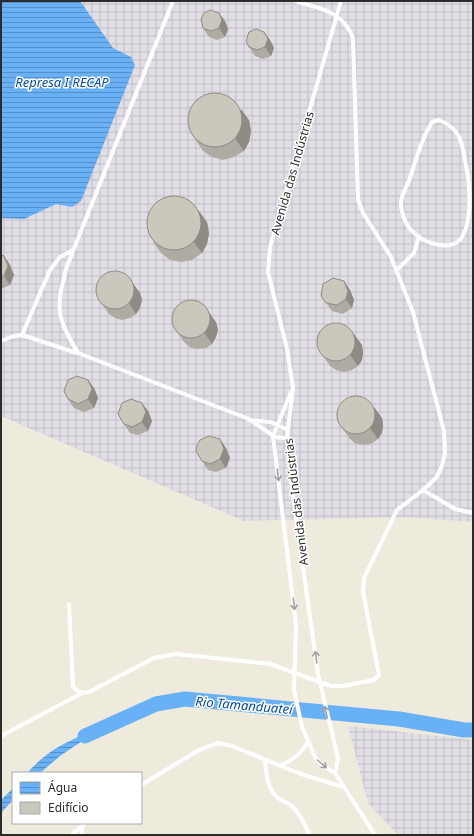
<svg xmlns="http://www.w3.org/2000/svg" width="474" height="836" font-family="'Noto Sans',sans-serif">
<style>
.industrial{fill:url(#industrial-grid)}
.water{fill:url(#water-rules)}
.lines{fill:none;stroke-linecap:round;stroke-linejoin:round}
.river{stroke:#68b1f7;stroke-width:15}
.service{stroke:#fff;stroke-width:4}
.wall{fill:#aeaba2}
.shaded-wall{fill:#8d8b84}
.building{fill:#cac7bc;stroke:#8d8b84}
.oneway{stroke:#a0a0a0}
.labels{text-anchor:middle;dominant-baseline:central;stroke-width:3;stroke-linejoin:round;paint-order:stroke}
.street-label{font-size:12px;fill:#2b2b2b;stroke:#fff}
.water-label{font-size:13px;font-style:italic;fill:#044aa7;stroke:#fff}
</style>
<defs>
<pattern id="industrial-grid" width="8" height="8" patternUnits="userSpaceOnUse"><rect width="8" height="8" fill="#e2dee6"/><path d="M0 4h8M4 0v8" fill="none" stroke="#c2bfc5"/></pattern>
<pattern id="water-rules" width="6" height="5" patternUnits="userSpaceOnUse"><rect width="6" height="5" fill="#68b1f7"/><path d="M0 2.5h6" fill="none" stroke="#5690c8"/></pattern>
</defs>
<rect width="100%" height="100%" fill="#eeebdd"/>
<path class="industrial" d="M 1,1 L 473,1 L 473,522 L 405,517 L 244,521 L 1,416 Z
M 348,726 L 473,740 L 473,835 L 398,835 L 368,803 Z"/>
<path class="water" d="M 1,1 L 80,1 L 113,48 L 131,57 L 135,65 L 81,201 L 72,207 L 56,204 L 24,219 L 1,218 Z
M 103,727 L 60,756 L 40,773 L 27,773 C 51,747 70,740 103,727 Z
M 13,788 L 13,800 L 1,813 L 1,800 Z"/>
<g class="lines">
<path class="river" d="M 85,736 L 156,704 L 185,699 L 399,719 L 464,730 L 473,730"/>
<path class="service" d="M 173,1 L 67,266 C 56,308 55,314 78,353 L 249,419 L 275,437 L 287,438
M 439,120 C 462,129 462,144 466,166 C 470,184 474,232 456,243 C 443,250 421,241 412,231 C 405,224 401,212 401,203 C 401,196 406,187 409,181 C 416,160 421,140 432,122 Z
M 397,270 L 414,253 L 419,236
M 22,335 L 50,270 L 60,257 L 73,250
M 1,341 L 14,336 L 22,335 L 77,353
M 291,392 L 273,436 L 296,625 L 294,690 L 302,727 L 315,757 L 323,766 L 335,773 L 375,835
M 249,420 L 271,422 L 288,430
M 423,490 L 455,509 L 473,513
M 69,604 L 73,686 C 77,693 82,693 89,692 L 154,658 L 176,654 L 270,664 L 331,686 L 343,686 L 374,680 L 379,675 L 363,592 L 364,578 L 397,510 L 423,490 L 436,478 L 442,466 L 445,453 L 444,431 L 413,312 L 391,257 L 363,213 L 358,200 L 353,38 C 342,10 322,10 296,1
M 1,736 L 82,693
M 265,760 C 266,773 267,789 278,798 C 283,802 289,802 294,808 C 301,815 305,826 310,835
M 280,765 C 293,761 301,754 308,742
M 335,773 L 338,758 L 318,674 L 291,482 L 287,438 L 293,388 L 287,349 L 268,272 L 270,247 L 341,1
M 141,785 L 199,750 L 218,743 L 232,746 L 298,773 L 343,787
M 82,826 L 82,835
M 72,835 L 85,823"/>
</g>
<path class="wall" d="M 219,13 L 225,21 L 228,29 L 225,37 L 217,40 L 209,37 L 203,28 Z
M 264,32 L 270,40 L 274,48 L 271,56 L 263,59 L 255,56 L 249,47 Z
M 249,120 L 251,131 L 249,142 L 244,151 L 234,157 L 223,160 L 212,157 L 203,151 L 195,139 Z
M 207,222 L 209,233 L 207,244 L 202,253 L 192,260 L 181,262 L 170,260 L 161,253 L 153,242 Z
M 1,255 L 4,256 L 10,265 L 14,275 L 10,285 L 1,289 Z
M 350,290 L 354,300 L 352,308 L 343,314 L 332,311 L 321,296 Z
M 140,293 L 142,300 L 140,308 L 136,314 L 130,318 L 122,320 L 115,318 L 109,314 L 101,303 Z
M 216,322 L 218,330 L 216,337 L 212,344 L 206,348 L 198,349 L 191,348 L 185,343 L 177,332 Z
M 362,345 L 363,352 L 362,360 L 358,366 L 352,370 L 344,372 L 336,370 L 330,366 L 322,354 Z
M 94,388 L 98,398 L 94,408 L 84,412 L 74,408 L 68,399 Z
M 148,411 L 152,421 L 148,431 L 138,435 L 130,433 L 124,424 Z
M 382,418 L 383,425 L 382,433 L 378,439 L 371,444 L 364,445 L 356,444 L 350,439 L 342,428 Z
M 226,448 L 230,458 L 226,468 L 216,472 L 208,470 L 202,461 Z"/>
<path class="shaded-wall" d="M 219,13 L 225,21 L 228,29 L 225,37 L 219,28 Z
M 264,32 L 270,40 L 274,48 L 271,56 L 265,47 Z
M 241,109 L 249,120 L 251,131 L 249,142 L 244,151 L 236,140 Z
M 199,211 L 207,222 L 209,233 L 207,244 L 202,253 L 194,242 Z
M 4,256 L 10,265 L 14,275 L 10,285 L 4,276 Z
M 344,281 L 350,290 L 354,300 L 352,308 L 346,299 Z
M 132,282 L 140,293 L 142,300 L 140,308 L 136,314 L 129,303 Z
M 208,311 L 216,322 L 218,330 L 216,337 L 212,344 L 204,332 Z
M 354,334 L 362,345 L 363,352 L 362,360 L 358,366 L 350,355 Z
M 88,380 L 94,388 L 98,398 L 94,408 L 88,399 Z
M 142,403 L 148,411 L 152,421 L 148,431 L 142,422 Z
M 374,407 L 382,418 L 383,425 L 382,433 L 378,439 L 370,428 Z
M 220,439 L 226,448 L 230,458 L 226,468 L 220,459 Z"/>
<path class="building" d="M 210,10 L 219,13 L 222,20 L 219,28 L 211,31 L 203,28 L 201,19 L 204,13 Z
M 256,29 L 264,32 L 268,39 L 265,47 L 257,50 L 249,47 L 246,41 L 249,32 Z
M188 120a27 27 0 1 1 54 0a27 27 0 1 1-54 0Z
M147 223a27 27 0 1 1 54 0a27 27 0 1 1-54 0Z
M 1,255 L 4,256 L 8,266 L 4,276 L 1,277 Z
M96 290a19 19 0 1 1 38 0a19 19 0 1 1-38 0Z
M 333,278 L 344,281 L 348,291 L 346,299 L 337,305 L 326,303 L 321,296 L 323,284 Z
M172 319a19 19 0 1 1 38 0a19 19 0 1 1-38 0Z
M317 342a19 19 0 1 1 38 0a19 19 0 1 1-38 0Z
M 77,376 L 88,380 L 92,389 L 88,399 L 78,404 L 68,399 L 64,391 L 68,380 Z
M337 415a19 19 0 1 1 38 0a19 19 0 1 1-38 0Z
M 131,399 L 142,403 L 146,412 L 142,422 L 132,427 L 124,424 L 118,414 L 122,403 Z
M 209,436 L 220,439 L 224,449 L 220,459 L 210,464 L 202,461 L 196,451 L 197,445 L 200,440 Z"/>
<defs><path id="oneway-shaft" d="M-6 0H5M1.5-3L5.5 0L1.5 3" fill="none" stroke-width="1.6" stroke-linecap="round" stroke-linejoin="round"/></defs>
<g class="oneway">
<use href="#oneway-shaft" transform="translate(278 475) rotate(83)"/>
<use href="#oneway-shaft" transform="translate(294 604) rotate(83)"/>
<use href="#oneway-shaft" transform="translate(316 657) rotate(-97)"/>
<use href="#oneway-shaft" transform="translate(326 712) rotate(-103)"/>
<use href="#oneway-shaft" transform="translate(322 764) rotate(42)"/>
</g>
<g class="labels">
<g class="street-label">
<text transform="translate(292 173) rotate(-74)">Avenida das Indústrias</text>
<text transform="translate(296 502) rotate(-97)">Avenida das Indústrias</text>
</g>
<g class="water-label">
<text x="62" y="82">Represa I RECAP</text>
<text transform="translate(244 705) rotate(5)">Rio Tamanduateí</text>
</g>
</g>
<rect width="474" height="836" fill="none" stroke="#2b2b2b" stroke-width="4"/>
<rect x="12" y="772" width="130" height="52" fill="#ffffff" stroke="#aaaaaa"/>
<rect x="20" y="782" width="20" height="12" fill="url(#water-rules)" stroke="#aaaaaa"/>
<text x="48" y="792" font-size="12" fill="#2b2b2b">Água</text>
<rect x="20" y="802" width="20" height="12" fill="#cac7bc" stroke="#aaaaaa"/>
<text x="48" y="812" font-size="12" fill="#2b2b2b">Edifício</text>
</svg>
